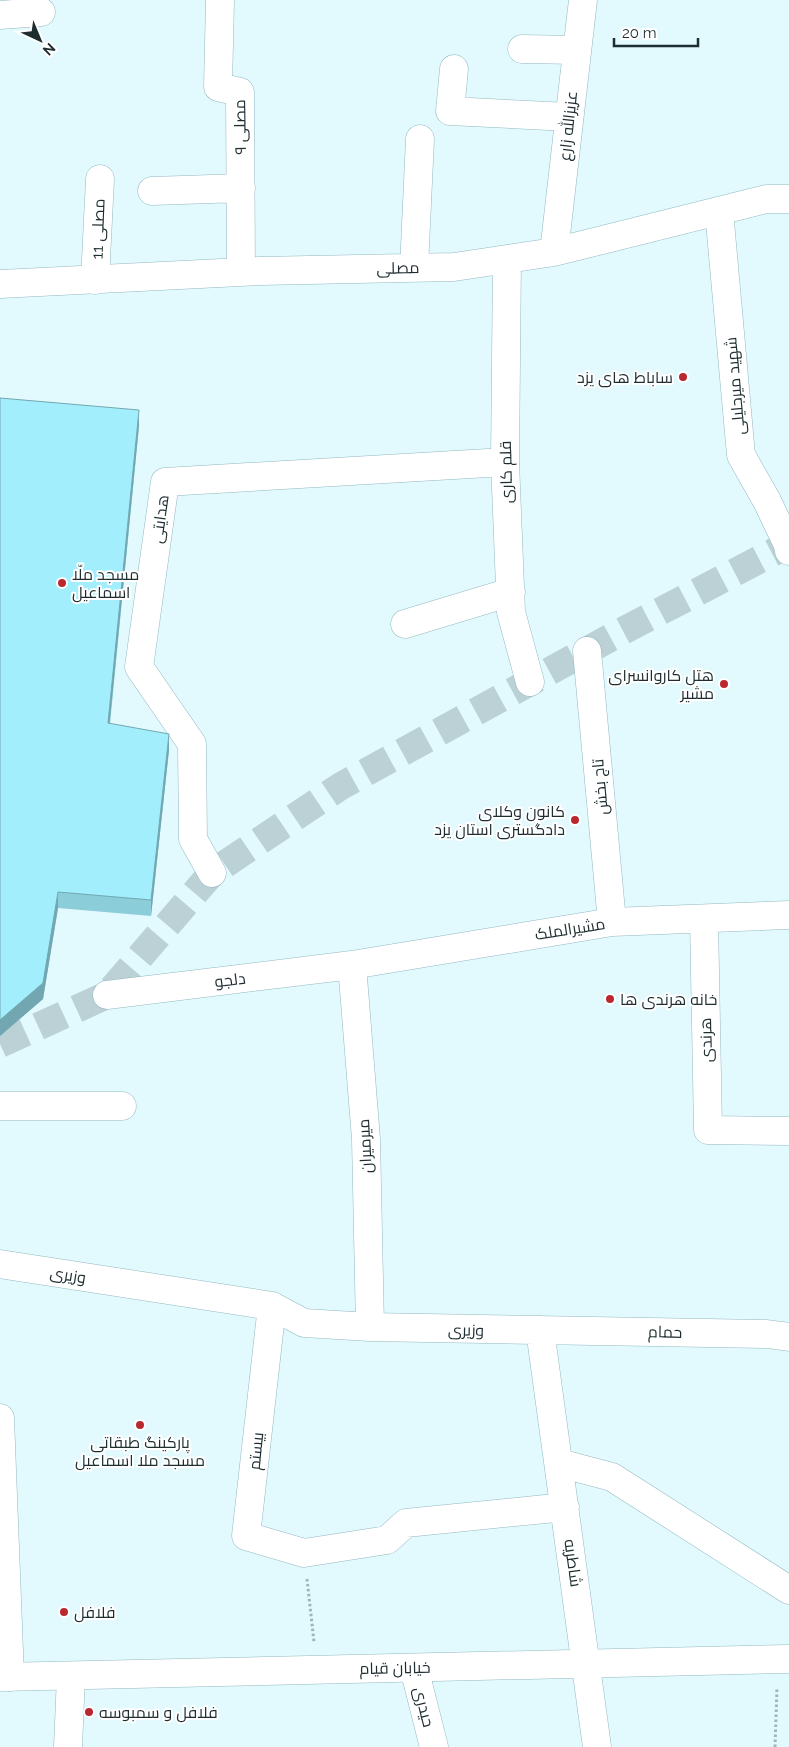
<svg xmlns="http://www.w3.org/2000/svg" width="789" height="1747" font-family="Raleway,Cairo,sans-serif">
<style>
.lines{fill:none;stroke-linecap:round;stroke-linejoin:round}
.minor-tunnel{stroke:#bbd1d5;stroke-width:28;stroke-dasharray:28 14;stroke-linecap:butt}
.minor-casing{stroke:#93b8c0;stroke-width:29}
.major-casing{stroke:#93b8c0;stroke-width:29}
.path{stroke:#a0b4b8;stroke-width:3;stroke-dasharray:2.5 2.5;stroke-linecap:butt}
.minor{stroke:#fff;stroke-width:28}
.major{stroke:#fff;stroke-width:28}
.wall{fill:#8ccdda}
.shaded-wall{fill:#72a7b1}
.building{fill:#a3eefd;stroke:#72a7b1}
.poi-dot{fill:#b9282f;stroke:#fff;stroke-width:2}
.labels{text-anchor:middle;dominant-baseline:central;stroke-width:4;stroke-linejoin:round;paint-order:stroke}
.street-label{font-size:16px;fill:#1e2d30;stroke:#fff}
.poi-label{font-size:16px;fill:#1e2d30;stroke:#fff;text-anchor:start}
</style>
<rect width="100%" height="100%" fill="#e2fafe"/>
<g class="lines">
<path class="minor-tunnel" d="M 0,1044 L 107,995 L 212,873 L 341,786 L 619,633 L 789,544"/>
<defs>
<path id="minor" d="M 220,0 L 218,87 L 240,92 L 241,272
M 0,15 L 41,12
M 522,49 L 577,50
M 454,69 L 450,111 L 569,117
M 152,191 L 241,188
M 719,211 L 741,455 L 767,501 L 788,545 L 789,551
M 554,252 L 583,0
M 507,259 L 505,462 L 511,612 L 530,682
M 414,268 L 420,139
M 95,280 L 100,179
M 0,284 L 260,271 L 454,267 L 554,252 L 766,199 L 789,199
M 405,624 L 511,592
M 587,651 L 612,922
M 212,873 L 193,839 L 192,744 L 139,667 L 165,482 L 505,462
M 704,919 L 708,1130 L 789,1131
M 352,965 L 366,1139 L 370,1327
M 107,995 L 352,965 L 612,922 L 789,915
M 0,1106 L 122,1106
M 0,1264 L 272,1306 L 304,1323 L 370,1327 L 767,1334 L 789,1337
M 272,1306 L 246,1536 L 304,1553 L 387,1540 L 406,1523 L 565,1507
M 540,1330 L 597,1747
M 0,1418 L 10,1677
M 559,1463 L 612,1477 L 789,1590
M 414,1668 L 434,1747
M 68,1747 L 71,1676"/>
<path id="major" d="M 0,1677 L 789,1659"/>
</defs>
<use href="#minor" class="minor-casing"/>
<use href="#major" class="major-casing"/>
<path class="path" d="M 307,1579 L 314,1642
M 775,1747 L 777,1687"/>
<use href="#minor" class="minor"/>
<use href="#major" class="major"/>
</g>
<path class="wall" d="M 139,426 L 110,724 L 169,750 L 151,916 L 58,908 L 43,999 L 0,1036 Z"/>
<path class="shaded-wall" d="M 139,410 L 139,426 L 108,739 L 108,723 Z
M 169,734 L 169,750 L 151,916 L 151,900 Z
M 58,892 L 58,908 L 43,999 L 0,1036 L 0,1020 Z"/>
<path class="building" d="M 0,398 L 139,410 L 108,723 L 169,734 L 151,900 L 58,892 L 43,983 L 0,1020 Z"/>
<g class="poi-dot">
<circle cx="683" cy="377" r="5"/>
<circle cx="62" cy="583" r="5"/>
<circle cx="724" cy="684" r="5"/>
<circle cx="575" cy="820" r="5"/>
<circle cx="610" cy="999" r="5"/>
<circle cx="140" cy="1425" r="5"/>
<circle cx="64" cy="1612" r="5"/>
<circle cx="89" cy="1712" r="5"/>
</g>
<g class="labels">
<g class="street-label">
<text transform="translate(568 126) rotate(-84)">عزیزالله زارع</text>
<text transform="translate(240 127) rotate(-91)">مصلی ۹</text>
<text transform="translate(98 229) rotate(-88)">مصلی 11</text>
<text transform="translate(398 268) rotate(-1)">مصلی</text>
<text transform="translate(735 386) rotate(-95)">شهید میرجلیلی</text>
<text transform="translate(506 472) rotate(-91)">قلم کاری</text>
<text transform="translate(160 519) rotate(-82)">هدایتی</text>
<text transform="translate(600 787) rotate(-95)">تاج بخش</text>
<text transform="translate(570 929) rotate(-9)">مشیرالملک</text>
<text transform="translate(230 980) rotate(-7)">دلجو</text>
<text transform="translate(706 1040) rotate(-91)">هرندی</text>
<text transform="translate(365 1146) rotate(-93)">میرمیران</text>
<text transform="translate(68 1275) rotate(9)">وزیری</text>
<text transform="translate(466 1330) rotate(1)">وزیری</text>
<text transform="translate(665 1332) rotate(1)">حمام</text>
<text transform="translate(256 1451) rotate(-84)">بیستم</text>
<text transform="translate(573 1563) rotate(82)">شاطریه</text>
<text transform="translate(395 1668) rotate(-1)">خیابان قیام</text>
<text transform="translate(424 1707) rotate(76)">حیدری</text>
</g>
<g class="poi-label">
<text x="673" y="377" text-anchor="end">ساباط های یزد</text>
<text x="72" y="574">مسجد ملّا<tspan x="72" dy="18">اسماعیل</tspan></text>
<text x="714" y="675" text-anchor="end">هتل کاروانسرای<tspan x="714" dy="18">مشیر</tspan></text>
<text x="565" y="811" text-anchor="end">کانون وکلای<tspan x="565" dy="18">دادگستری استان یزد</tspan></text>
<text x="620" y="999">خانه هرندی ها</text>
<text x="140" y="1442" text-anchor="middle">پارکینگ طبقاتی<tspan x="140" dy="18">مسجد ملا اسماعیل</tspan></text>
<text x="74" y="1612">فلافل</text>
<text x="99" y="1712">فلافل و سمبوسه</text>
</g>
</g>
<g transform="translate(40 40) rotate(136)" stroke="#ffffff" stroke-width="4" paint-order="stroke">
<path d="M0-4L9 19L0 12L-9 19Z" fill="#1e2d30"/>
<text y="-8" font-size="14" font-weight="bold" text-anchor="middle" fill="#1e2d30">N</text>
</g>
<path d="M614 38v8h84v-8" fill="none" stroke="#1e2d30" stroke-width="2.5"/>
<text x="622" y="38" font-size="15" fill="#1e2d30" stroke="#ffffff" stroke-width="4" paint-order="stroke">20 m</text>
</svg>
